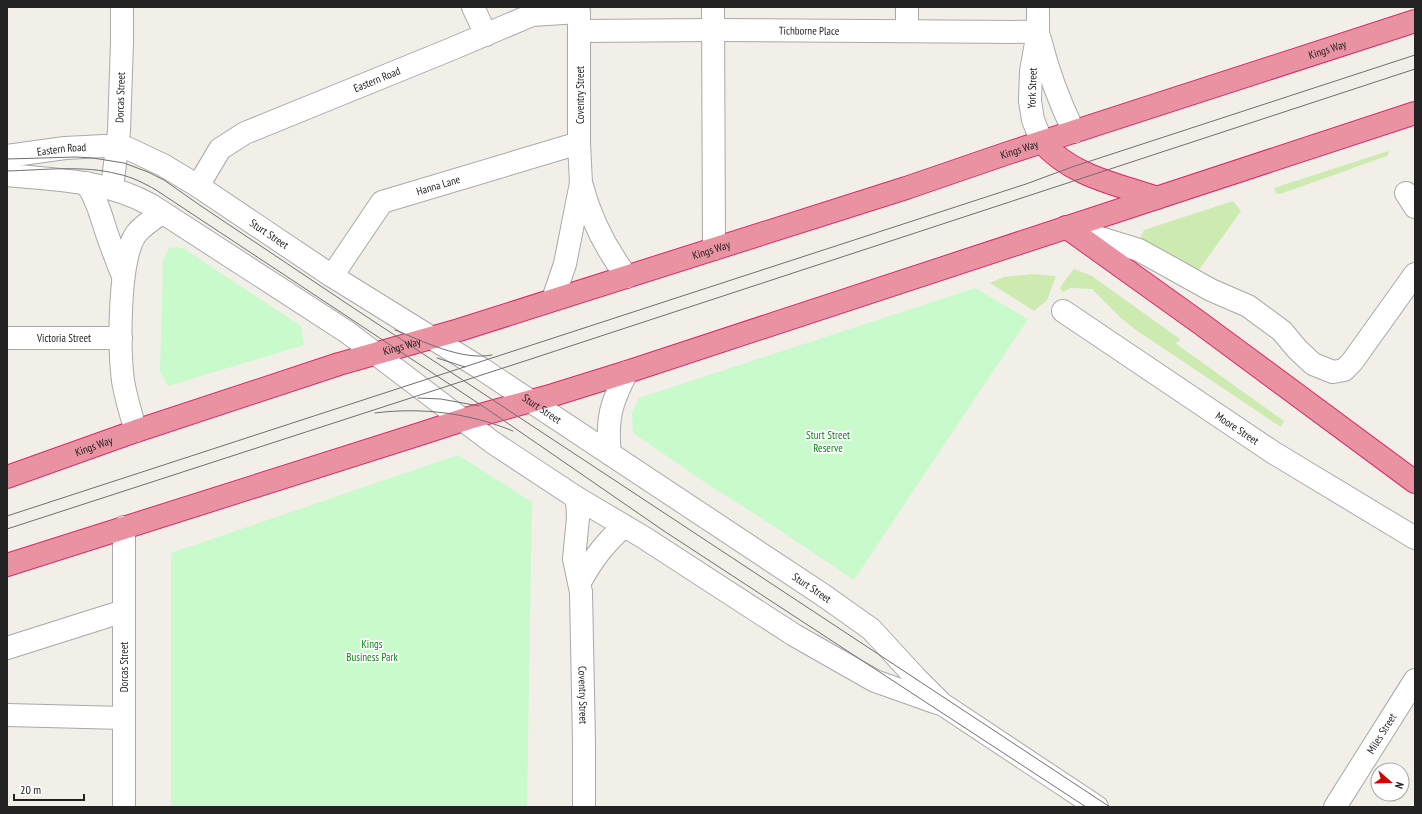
<svg xmlns="http://www.w3.org/2000/svg" width="1422" height="814" font-family="'PT Sans Narrow',sans-serif">
<style>
.grass{fill:#cdebb0}
.park{fill:#c8facc}
.lines{fill:none;stroke-linecap:round;stroke-linejoin:round}
.minor-casing{stroke:#a9a9a9;stroke-width:24}
.highway-casing{stroke:#dc2a67;stroke-width:24}
.minor{stroke:#fff;stroke-width:22}
.highway{stroke:#e892a2;stroke-width:22}
.tram{stroke:#707070;stroke-width:1}
.labels{text-anchor:middle;dominant-baseline:central;stroke-width:3.5;stroke-linejoin:round;paint-order:stroke}
.street-label{font-size:11px;fill:#222;stroke:#fff}
.park-label{font-size:11px;fill:#0c8416;stroke:#fff}
</style>
<rect width="100%" height="100%" fill="#f2efe9"/>
<path class="grass" d="M 1388,151 L 1389,153 L 1387,156 L 1280,194 L 1276,193 L 1274,188 Z
M 1233,201 L 1241,211 L 1196,274 L 1139,240 L 1144,230 Z
M 1074,269 L 1092,276 L 1181,340 L 1175,343 L 1284,421 L 1281,427 L 1136,330 L 1121,318 L 1092,289 L 1070,288 L 1063,292 L 1060,288 L 1063,283 Z
M 1033,274 L 1056,276 L 1047,300 L 1034,311 L 990,283 L 1004,277 Z"/>
<path class="park" d="M 170,247 L 183,248 L 301,326 L 304,345 L 168,386 L 160,372 L 163,259 Z
M 975,288 L 1028,319 L 854,580 L 769,523 L 709,485 L 633,433 L 632,413 L 639,398 Z
M 458,455 L 532,502 L 527,807 L 171,807 L 171,553 Z"/>
<g class="lines">
<defs>
<g id="minor">
<path d="M 473,7 L 486,35"/>
<path d="M 713,7 L 714,249"/>
<path d="M 1038,7 L 1038,32 L 1031,71 L 1030,101 L 1033,120 L 1042,142"/>
<path id="s1" d="M 580,31 L 713,30 L 1038,32"/>
<path d="M 907,31 L 907,7"/>
<path d="M 1040,39 C 1048,72 1059,101 1074,132"/>
<path id="s2" d="M 7,156 L 65,148 L 104,146 L 127,148 L 163,165 L 198,186 L 332,276 L 482,369 L 823,595 L 871,629 L 916,678 L 942,704 L 1097,807"/>
<path d="M 7,175 C 57,180 106,180 151,205 L 347,332 L 492,442 L 577,498 L 643,537 L 794,635 L 875,681 L 937,703"/>
<path d="M 86,183 C 97,199 101,216 107,234 C 112,248 117,262 123,276"/>
<path id="s3" d="M 198,186 L 220,149 L 245,133 L 449,50 L 532,15 L 579,12"/>
<path d="M 582,186 C 591,220 606,249 627,277"/>
<path id="s4" d="M 112,188 L 119,131 L 122,42 L 122,7"/>
<path d="M 1406,193 L 1415,207"/>
<path d="M 1071,229 L 1139,250 L 1211,290 L 1248,306 L 1282,331 L 1297,349 L 1313,364 L 1333,372 L 1344,370 L 1352,362 L 1415,274"/>
<path id="s5" d="M 332,276 L 382,202 L 579,143"/>
<path d="M 553,299 L 565,264 L 581,183 L 579,143 L 579,16"/>
<path id="s6" d="M 1063,311 L 1274,453 L 1415,538"/>
<path id="s7" d="M 7,338 L 121,338"/>
<path d="M 136,431 C 131,415 126,398 123,381 C 119,349 118,260 136,234 C 143,225 153,219 162,213"/>
<path d="M 610,454 C 606,419 611,403 627,372"/>
<path id="s8" d="M 577,498 L 578,518 L 574,559 L 581,592 L 584,743 L 584,807"/>
<path d="M 124,527 L 124,807"/>
<path d="M 580,582 C 593,559 604,544 624,526"/>
<path d="M 7,648 L 124,611"/>
<path d="M 7,715 L 124,718"/>
<path id="s9" d="M 1335,807 L 1415,680"/>
</g>
<g id="highway">
<path d="M 1042,142 C 1071,176 1117,184 1157,198"/>
<path d="M 1066,227 L 1200,323 L 1415,482"/>
<path id="s10" d="M 7,477 L 136,431 L 339,364 L 459,330 L 906,188 L 1008,153 L 1415,21"/>
<path d="M 7,565 L 423,433 L 469,418 L 553,395 L 627,372 L 1415,113"/>
</g>
</defs>
<use href="#minor" class="minor-casing"/>
<use href="#highway" class="highway-casing"/>
<use href="#minor" class="minor"/>
<use href="#highway" class="highway"/>
<path class="tram" d="M 7,159 L 76,157 L 93,158 L 124,163 L 148,172 L 164,180 L 201,206 L 355,309 L 1110,807
M 7,171 C 43,170 84,165 118,174 C 132,177 144,183 156,190 L 487,409 L 664,531 L 1086,807
M 395,330 C 423,341 461,361 492,355
M 437,358 L 465,367
M 418,398 L 441,399 L 479,406
M 375,413 C 422,407 469,413 513,431
M 7,516 L 1026,184 L 1072,167 L 1415,55
M 7,529 L 534,358 L 1415,69"/>
</g>
<g class="labels">
<g class="street-label">
<text stroke="none"><textPath href="#s1" startOffset="229">Tichborne Place</textPath></text>
<text stroke="none"><textPath href="#s10" startOffset="1388">Kings Way</textPath></text>
<text stroke="none"><textPath href="#s3" startOffset="215">Eastern Road</textPath></text>
<text transform="translate(1032 88) rotate(-88)">York Street</text>
<text transform="translate(580 95) rotate(-90)">Coventry Street</text>
<text stroke="none"><textPath href="#s4" startOffset="91">Dorcas Street</textPath></text>
<text stroke="none"><textPath href="#s2" startOffset="55">Eastern Road</textPath></text>
<text stroke="none"><textPath href="#s10" startOffset="1064">Kings Way</textPath></text>
<text stroke="none"><textPath href="#s5" startOffset="148">Hanna Lane</textPath></text>
<text stroke="none"><textPath href="#s2" startOffset="287">Sturt Street</textPath></text>
<text stroke="none"><textPath href="#s10" startOffset="740">Kings Way</textPath></text>
<text stroke="none"><textPath href="#s7" startOffset="57">Victoria Street</textPath></text>
<text stroke="none"><textPath href="#s10" startOffset="416">Kings Way</textPath></text>
<text stroke="none"><textPath href="#s2" startOffset="611">Sturt Street</textPath></text>
<text stroke="none"><textPath href="#s6" startOffset="210">Moore Street</textPath></text>
<text stroke="none"><textPath href="#s10" startOffset="92">Kings Way</textPath></text>
<text stroke="none"><textPath href="#s2" startOffset="935">Sturt Street</textPath></text>
<text transform="translate(124 667) rotate(-90)">Dorcas Street</text>
<text stroke="none"><textPath href="#s8" startOffset="198">Coventry Street</textPath></text>
<text stroke="none"><textPath href="#s9" startOffset="87">Miles Street</textPath></text>
</g>
<g class="park-label">
<text x="828" y="435">Sturt Street<tspan x="828" dy="13">Reserve</tspan></text>
<text x="372" y="644">Kings<tspan x="372" dy="13">Business Park</tspan></text>
</g>
</g>
<rect width="1422" height="814" fill="none" stroke="#222222" stroke-width="16"/>
<g transform="translate(1390 782) rotate(110)"><circle r="19" fill="#ffffff" stroke="#a7a7a7"/>
<path d="M0-3L7 15L0 10L-7 15Z" fill="#d40000"/>
<text y="-6" font-size="11" font-weight="bold" text-anchor="middle" fill="#222222">N</text>
</g>
<path d="M14 794v6h70v-6" fill="none" stroke="#222222" stroke-width="2"/>
<text x="20" y="794" font-size="12" fill="#222222" stroke="#ffffff" stroke-width="3" paint-order="stroke">20 m</text>
</svg>
